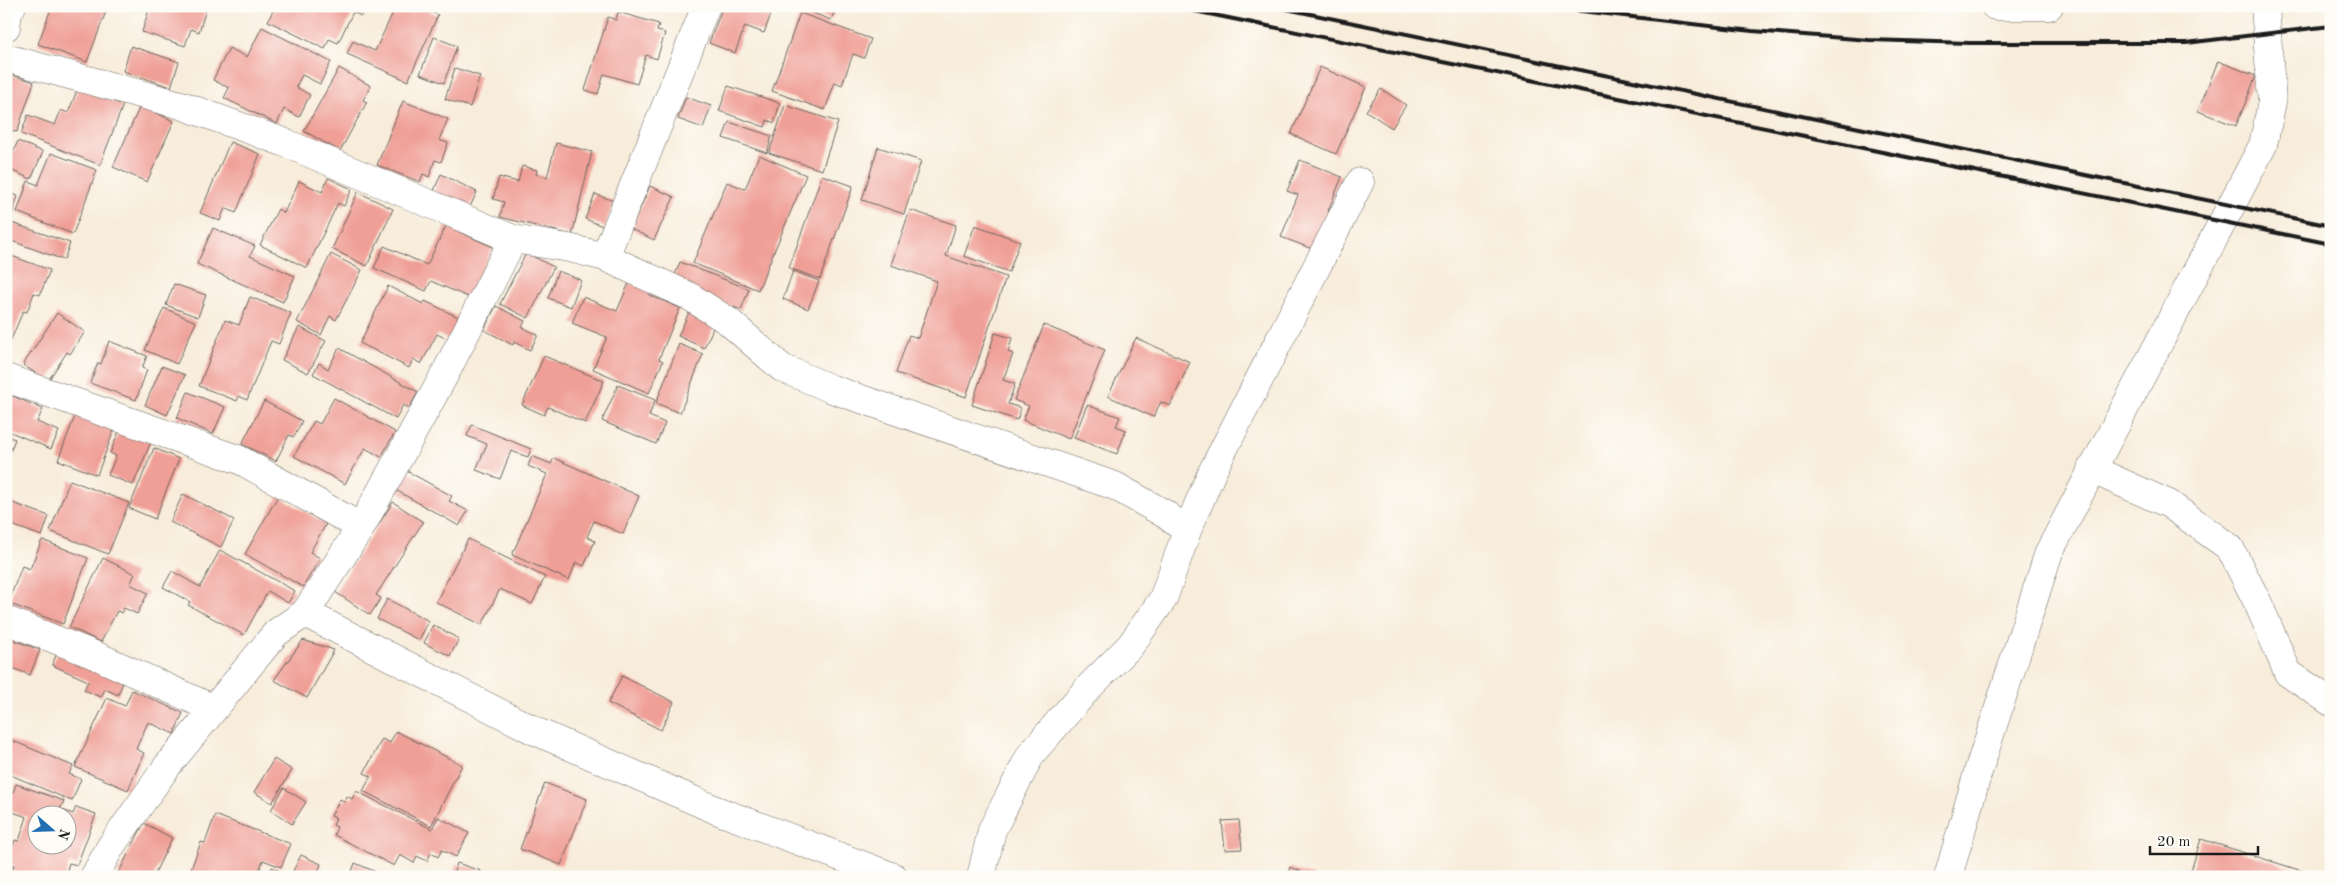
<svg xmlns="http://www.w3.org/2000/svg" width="2337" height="883" font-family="'Old Standard TT',serif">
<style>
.building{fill:#ef9f96;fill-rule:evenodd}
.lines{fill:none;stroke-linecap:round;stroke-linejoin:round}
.street-casing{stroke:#69655e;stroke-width:29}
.street{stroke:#fff;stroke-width:28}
.rail{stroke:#1c1c1c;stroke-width:4}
</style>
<rect width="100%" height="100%" fill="#fdfcf7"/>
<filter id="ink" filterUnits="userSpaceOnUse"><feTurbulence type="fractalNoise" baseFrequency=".02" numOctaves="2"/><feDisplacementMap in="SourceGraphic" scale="10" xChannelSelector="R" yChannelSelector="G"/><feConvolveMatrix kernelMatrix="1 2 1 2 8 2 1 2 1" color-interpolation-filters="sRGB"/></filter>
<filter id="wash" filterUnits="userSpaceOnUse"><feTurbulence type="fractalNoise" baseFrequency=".0096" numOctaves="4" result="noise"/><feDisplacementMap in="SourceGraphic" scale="20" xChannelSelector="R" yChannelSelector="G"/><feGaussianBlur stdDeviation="1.12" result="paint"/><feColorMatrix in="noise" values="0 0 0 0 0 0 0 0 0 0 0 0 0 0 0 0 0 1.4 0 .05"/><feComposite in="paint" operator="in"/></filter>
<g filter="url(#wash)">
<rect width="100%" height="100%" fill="#f8ecda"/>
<g id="blocks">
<path class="building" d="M 52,6 L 108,6 L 87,62 L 38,44 Z
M 150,6 L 207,6 L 199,32 L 191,29 L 185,46 L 142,32 Z
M 275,6 L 366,6 L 361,16 L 353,12 L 338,43 L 329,39 L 325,49 L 268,21 Z
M 396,6 L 419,6 L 438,15 L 408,81 L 347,54 L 353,41 L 375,51 Z
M 723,6 L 774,6 L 764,33 L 745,26 L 735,53 L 709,43 Z
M 796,6 L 837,6 L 831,20 Z
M 618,12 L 659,24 L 657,31 L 665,33 L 657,59 L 646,55 L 637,84 L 604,74 L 598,94 L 585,90 L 608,17 L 616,20 Z
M 800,13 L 871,39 L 864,58 L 853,54 L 842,85 L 835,82 L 825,110 L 772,91 Z
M 262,27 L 331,62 L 320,84 L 302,75 L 296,87 L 310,95 L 299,117 L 284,109 L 277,124 L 224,98 L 229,88 L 213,80 L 229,48 L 247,57 Z
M 434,37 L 457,46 L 444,83 L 420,74 Z
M 131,46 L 179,62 L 171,87 L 123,71 Z
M 2218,61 L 2256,76 L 2236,126 L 2198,111 Z
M 1320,67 L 1366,87 L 1336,154 L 1291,134 Z
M 339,68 L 371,86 L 363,100 L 367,102 L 340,151 L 304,131 Z
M 455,68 L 480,76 L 470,107 L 445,99 Z
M 13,75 L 34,82 L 17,132 L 6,129 L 6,83 L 10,85 Z
M 728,86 L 780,103 L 774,123 L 767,120 L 765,127 L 719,111 Z
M 78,88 L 123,105 L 100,165 L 21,134 L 28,115 L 55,125 L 61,110 L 68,113 Z
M 1381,89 L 1406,105 L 1392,128 L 1366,111 Z
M 686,97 L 711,106 L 703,128 L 678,119 Z
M 403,101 L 448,119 L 439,140 L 448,143 L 441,162 L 435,160 L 429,177 L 423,174 L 420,182 L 377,165 Z
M 785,105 L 838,122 L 822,170 L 769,153 Z
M 140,106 L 174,121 L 147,182 L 113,167 Z
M 729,122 L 772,136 L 767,153 L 723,138 Z
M 18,141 L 43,152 L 31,179 L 6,168 Z
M 230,142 L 260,154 L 236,213 L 225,208 L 220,221 L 200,213 Z
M 556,143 L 592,152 L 572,235 L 500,217 L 504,202 L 493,199 L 499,177 L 518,182 L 522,166 L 537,170 L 536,174 L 547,177 Z
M 878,147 L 921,161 L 904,214 L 862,200 Z
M 51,153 L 97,170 L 73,234 L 17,212 L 28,181 L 38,185 Z
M 759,155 L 806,175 L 758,290 L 693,263 L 727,182 L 745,189 Z
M 1300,160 L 1342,177 L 1328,211 L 1335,214 L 1315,250 L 1281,237 L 1298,195 L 1287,191 Z
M 441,174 L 477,192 L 468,211 L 433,193 Z
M 822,175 L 853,186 L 820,279 L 789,268 Z
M 328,178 L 352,189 L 344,206 L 338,203 L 307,268 L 260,245 L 278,209 L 284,213 L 299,181 L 322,192 Z
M 650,186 L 674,197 L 654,240 L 631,229 Z
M 6,192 L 18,196 L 11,218 L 6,217 Z
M 358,192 L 393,209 L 367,266 L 332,249 Z
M 595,194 L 614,201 L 605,227 L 585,219 Z
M 910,210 L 956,225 L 946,256 L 1006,277 L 966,397 L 896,373 L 909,335 L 918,338 L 937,281 L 891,265 Z
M 6,221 L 70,243 L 64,260 L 6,239 Z
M 975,225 L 1020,241 L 1009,272 L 964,256 Z
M 446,226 L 493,247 L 470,298 L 431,281 L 426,291 L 374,268 L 384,246 L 427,265 Z
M 213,228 L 255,246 L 250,256 L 295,276 L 283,302 L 197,264 Z
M 526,253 L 554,267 L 528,318 L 500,304 Z
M 6,254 L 50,270 L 40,295 L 34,293 L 27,312 L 23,311 L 6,352 Z
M 331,254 L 362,270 L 336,320 L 330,316 L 321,335 L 297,322 Z
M 680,262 L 749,289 L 741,310 L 672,283 Z
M 558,271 L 581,280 L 571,307 L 548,298 Z
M 793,271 L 819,281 L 808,309 L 783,299 Z
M 629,283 L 651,292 L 649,295 L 680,308 L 659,359 L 663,361 L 649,393 L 593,369 L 607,337 L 572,323 L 583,297 L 617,311 Z
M 174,284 L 206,295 L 198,317 L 166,305 Z
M 388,286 L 423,304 L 425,301 L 460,318 L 449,340 L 437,334 L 421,364 L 413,359 L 409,368 L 360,343 Z
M 250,297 L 291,313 L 279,344 L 271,341 L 247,400 L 239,396 L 237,401 L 199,386 L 225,320 L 239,325 Z
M 496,306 L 525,321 L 522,327 L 538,335 L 530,350 L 514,342 L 513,345 L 484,330 Z
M 164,308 L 196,322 L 177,364 L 145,350 Z
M 691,308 L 717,320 L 704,348 L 678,336 Z
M 57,313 L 85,332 L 70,354 L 67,352 L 48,381 L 23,365 Z
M 1044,325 L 1105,350 L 1069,439 L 1023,420 L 1029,406 L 1014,400 Z
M 299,327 L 326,341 L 308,373 L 282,360 Z
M 995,333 L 1012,338 L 1008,352 L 1013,354 L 1003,380 L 1015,384 L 1008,404 L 1021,408 L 1017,420 L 972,405 Z
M 1136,338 L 1190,362 L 1170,406 L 1161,402 L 1153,417 L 1108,396 Z
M 109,341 L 147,356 L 142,368 L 147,370 L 136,400 L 90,383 L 98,363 L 101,364 Z
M 679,344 L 703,354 L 680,413 L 656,403 Z
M 339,348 L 418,392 L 409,408 L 403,405 L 396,419 L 313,374 L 319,363 L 328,369 Z
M 544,356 L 604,381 L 585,423 L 548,407 L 544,415 L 522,405 Z
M 162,366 L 185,375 L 167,415 L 145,405 Z
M 618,385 L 655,400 L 649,416 L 665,423 L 656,444 L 602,421 Z
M 188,392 L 225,407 L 213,434 L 177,418 Z
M 6,393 L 43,409 L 37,422 L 59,431 L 51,449 L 6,430 Z
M 334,398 L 395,432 L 381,457 L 365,448 L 345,484 L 294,456 L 314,421 L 320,424 Z
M 264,401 L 302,421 L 294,437 L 289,435 L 276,461 L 242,444 Z
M 1087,405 L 1120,417 L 1116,426 L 1126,430 L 1117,454 L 1074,438 Z
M 75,416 L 114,430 L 97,475 L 58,460 Z
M 472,425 L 531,449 L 528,457 L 511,451 L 500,479 L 476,470 L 487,444 L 467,436 Z
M 120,429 L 151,442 L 133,485 L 108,475 L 116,456 L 110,453 Z
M 6,436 L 15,439 L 6,463 Z
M 154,448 L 179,459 L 155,519 L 129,508 Z
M 532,456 L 551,464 L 554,458 L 639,496 L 623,534 L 594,521 L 587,537 L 595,541 L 584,566 L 576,562 L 569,580 L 512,555 L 547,474 L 528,466 Z
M 405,470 L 452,496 L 449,501 L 468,511 L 459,526 L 394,489 Z
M 70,480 L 129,503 L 108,554 L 50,531 Z
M 183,494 L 234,520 L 221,547 L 170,522 Z
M 278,496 L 326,524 L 310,552 L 320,558 L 303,587 L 245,554 Z
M 10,502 L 49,516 L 42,536 L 6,523 L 6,511 Z
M 393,502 L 423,522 L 376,595 L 381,598 L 370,615 L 335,592 Z
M 468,539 L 545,577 L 532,604 L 500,589 L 482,625 L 436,602 Z
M 42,540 L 88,558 L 63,624 L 8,603 L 22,566 L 30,569 Z
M 220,550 L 295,591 L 288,603 L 268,591 L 244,635 L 188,605 L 190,602 L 163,587 L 172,571 L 200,587 Z
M 103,558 L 135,574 L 130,584 L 148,593 L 137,614 L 124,608 L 122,613 L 117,611 L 101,642 L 69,627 Z
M 387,599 L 429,621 L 419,640 L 377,619 Z
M 433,625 L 459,639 L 450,656 L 424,643 Z
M 11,639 L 40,650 L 30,675 L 10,667 L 6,678 L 6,640 L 10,642 Z
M 303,640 L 334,650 L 307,698 L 274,680 Z
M 57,653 L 124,680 L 118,695 L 105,689 L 101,697 L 84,690 L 88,681 L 52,665 Z
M 622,676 L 674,702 L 661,730 L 608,703 Z
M 132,690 L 183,713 L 174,734 L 148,722 L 136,749 L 144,753 L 128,790 L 75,767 L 107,698 L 125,706 Z
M 396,731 L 462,765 L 431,826 L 363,791 L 371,776 L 364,773 L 382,739 L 390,743 Z
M 6,738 L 73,766 L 69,774 L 81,779 L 72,801 L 6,773 Z
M 274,759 L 292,770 L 272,803 L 254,792 Z
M 545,783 L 587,799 L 561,865 L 520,849 Z
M 16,784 L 64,801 L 60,809 L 73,814 L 76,807 L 96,814 L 77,865 L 69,863 L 65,877 L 27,877 L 12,871 L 14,865 L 7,862 L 15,840 L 19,841 L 27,817 L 7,810 ZM 38,816 L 68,816 L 68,846 L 38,846 Z
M 284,788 L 306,802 L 292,824 L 271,810 Z
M 356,791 L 432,829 L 438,817 L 469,833 L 456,857 L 442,850 L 438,857 L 431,853 L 427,861 L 417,856 L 414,863 L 400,855 L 394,866 L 334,835 L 337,827 L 333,825 L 336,818 L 331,816 L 340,799 L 345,802 L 347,796 L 352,799 Z
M 215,815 L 291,844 L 281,867 L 263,860 L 257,877 L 188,877 L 201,842 L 205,843 Z
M 1239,820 L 1242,849 L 1225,850 L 1222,821 Z
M 144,823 L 172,838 L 153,877 L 123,877 L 118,874 Z
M 2201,839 L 2318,876 L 2318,877 L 2189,877 Z
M 301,855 L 321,864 L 316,877 L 290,877 Z
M 355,863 L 383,875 L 383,877 L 350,877 Z
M 457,863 L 481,871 L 480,877 L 452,877 Z
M 272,867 L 286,874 L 284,877 L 268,877 Z
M 1290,867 L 1315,877 L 1287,877 Z"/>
</g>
</g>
<g filter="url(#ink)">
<use href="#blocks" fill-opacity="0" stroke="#69655e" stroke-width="1"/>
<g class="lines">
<defs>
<path id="street" d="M 1995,6 L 2049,6
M 6,27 L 8,12 L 12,6
M 6,58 L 181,105 L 283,142 L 513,239
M 605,257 L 689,296 L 728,321 L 782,368 L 832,389 L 1115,486 L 1165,514 L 1187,531 L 1163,599 L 1130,646 L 1089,687 L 1031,754 L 992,830 L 981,877
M 6,378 L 240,460 L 361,527
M 2091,469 L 2169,504 L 2230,548 L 2258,603 L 2288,673 L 2331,702
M 1187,531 L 1212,472 L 1360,182
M 305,613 L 535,731 L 716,810 L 894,877
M 6,620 L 97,656 L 214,709
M 94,877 L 111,846 L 168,765 L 276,633 L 305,613 L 361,527 L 446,372 L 513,239 L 569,248 L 605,257 L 706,6
M 1948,877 L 1978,772 L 2049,552 L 2263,145 L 2272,102 L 2265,6"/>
</defs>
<use href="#street" class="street-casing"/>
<use href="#street" class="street"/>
<path class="rail" d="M 1170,6 L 2331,244
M 1272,6 L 2331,226
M 1539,6 L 1752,31 L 1869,40 L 1970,43 L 2186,43 L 2331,26"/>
</g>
</g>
<rect width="2337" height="883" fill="none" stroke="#fdfcf7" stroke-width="25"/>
<g transform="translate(52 830) rotate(110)"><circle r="24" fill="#fdfcf7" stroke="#a3a29f"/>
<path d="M0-4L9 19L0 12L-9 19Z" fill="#1f6fb2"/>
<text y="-8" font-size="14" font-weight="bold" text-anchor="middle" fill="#1c1c1c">N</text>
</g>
<path d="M2150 846v8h108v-8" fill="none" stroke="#1c1c1c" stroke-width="2.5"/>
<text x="2157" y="846" font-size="15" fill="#1c1c1c" stroke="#fdfcf7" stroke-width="4" paint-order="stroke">20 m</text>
</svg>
